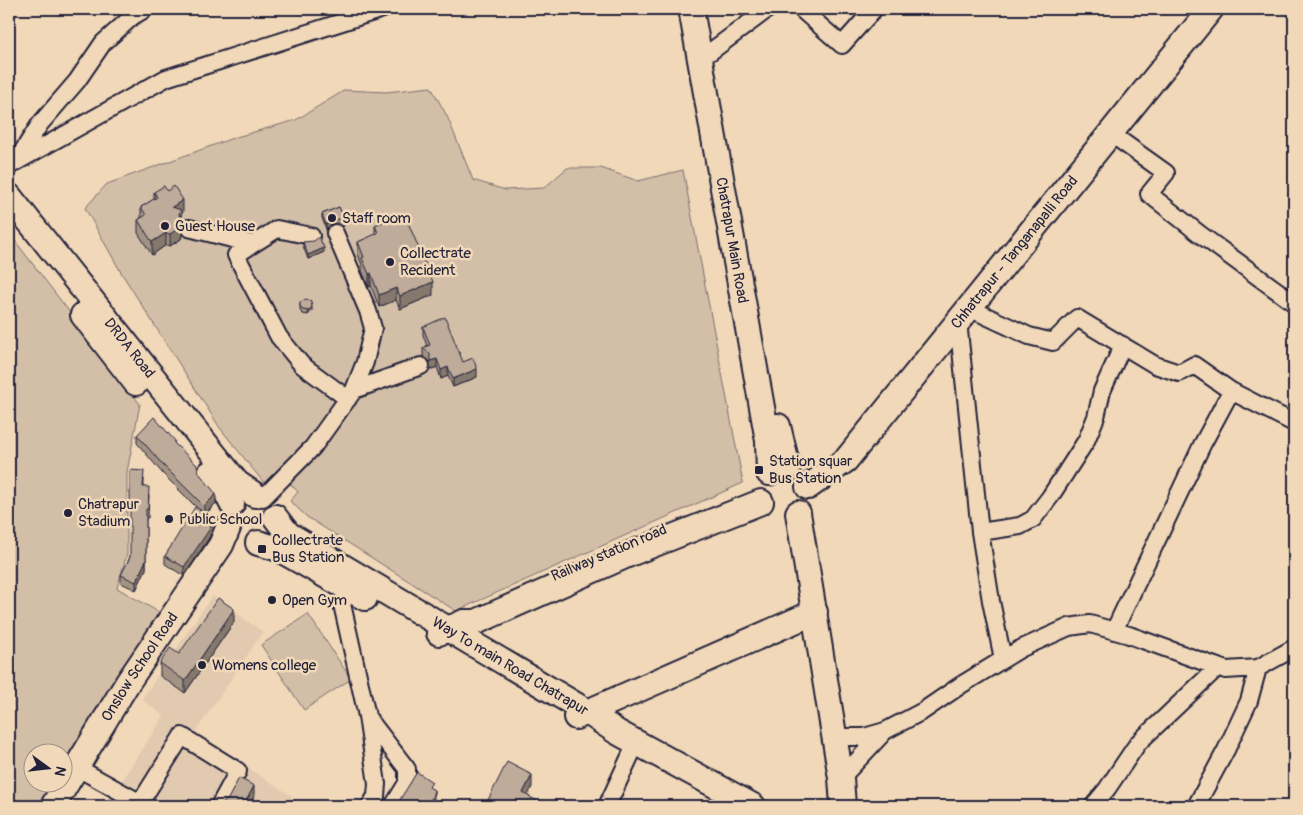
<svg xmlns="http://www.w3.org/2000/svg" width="1303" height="815" font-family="Pangolin,sans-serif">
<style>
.built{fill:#e2cab0}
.green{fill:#d3bea7;stroke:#7a7071;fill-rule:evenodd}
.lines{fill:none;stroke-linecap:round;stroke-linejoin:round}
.street-casing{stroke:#22223b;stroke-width:20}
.secondary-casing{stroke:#22223b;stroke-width:28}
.street{stroke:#f1d8b9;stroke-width:16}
.secondary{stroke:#f1d8b9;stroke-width:24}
.wall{fill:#a39384;stroke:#22223b}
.shaded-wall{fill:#85786c;stroke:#22223b}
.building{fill:#beab9a;stroke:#22223b}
.poi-dot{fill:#22223b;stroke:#f1d8b9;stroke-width:2}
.labels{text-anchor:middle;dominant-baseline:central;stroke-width:5;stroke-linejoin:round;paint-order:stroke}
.poi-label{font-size:15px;fill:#22223b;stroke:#f1d8b9;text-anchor:start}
.street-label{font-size:15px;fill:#22223b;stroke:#f1d8b9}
</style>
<rect width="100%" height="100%" fill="#f1d8b9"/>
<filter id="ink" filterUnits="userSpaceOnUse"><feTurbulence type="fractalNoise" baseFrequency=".02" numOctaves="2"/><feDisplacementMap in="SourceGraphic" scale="10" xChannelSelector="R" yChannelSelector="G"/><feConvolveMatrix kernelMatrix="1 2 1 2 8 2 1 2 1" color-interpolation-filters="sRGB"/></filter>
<g filter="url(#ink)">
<path class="built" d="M 212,596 L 263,632 L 194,734 L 292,796 L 288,806 L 108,806 L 106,805 L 164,716 L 142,699 Z"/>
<path class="green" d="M 431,87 L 447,116 L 473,180 L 505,190 L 544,188 L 567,168 L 601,168 L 638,181 L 683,170 L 743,483 L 456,611 L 307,517 L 290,501 L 298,492 L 278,471 L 264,483 L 220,428 L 122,274 L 85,208 L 107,184 L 233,138 L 296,120 L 345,90 L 386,92 Z
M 9,233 L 140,404 L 127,472 L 127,554 L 117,588 L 162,614 L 79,758 L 47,806 L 9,806 ZM 32,752 L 62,752 L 62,782 L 32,782 Z
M 308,614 L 351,679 L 304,710 L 261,645 Z"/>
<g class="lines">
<defs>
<path id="street" d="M 801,9 L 842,45 L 874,9
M 699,55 L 710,52 L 768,9
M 1110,133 L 1166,173 L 1149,194 L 1201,235 L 1294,303
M 17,160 L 40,124 L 77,81 L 103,43 L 133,16 L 145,9
M 9,166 L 166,78 L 383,9
M 189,228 L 252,244
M 311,236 L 277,229 L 236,255 L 279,337 L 302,365 L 348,399
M 969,308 L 1029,336 L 1053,342 L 1077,318 L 1155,365 L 1179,373 L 1194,365 L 1231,391 L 1294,423
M 958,321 L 980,532 L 991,601 L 1003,659
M 354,390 L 421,366
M 263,498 L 313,447 L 354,390 L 365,362 L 373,328 L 368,311 L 335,233
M 980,532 L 1020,526 L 1033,519 L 1050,497 L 1086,441 L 1096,417 L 1102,391 L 1123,345
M 350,589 L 342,604 L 367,716 L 377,784 L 376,796 L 370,806
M 1114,631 L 1202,445 L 1231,391
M 368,718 L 407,769 L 407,783 L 393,806
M 834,737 L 864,737 L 885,731 L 923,711 L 961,685 L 1020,649 L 1069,627 L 1090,624 L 1129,635 L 1226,670 L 1258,668 L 1294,648
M 76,767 L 146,806
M 841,778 L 885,731
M 140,803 L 182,736 L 238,771 L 219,806
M 607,806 L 632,752
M 1093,806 L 1107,789 L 1138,743 L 1218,667
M 1196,806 L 1226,750 L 1249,701 L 1258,668"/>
<g id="secondary">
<path id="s1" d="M 691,9 L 768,441 L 769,473"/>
<path id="s2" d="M 9,196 L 237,483 L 255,495"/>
<path d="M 83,315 L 136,383"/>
<path d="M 778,426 L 788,468"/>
<path d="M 210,473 L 226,492 L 232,504"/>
<path id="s3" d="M 808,487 L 846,460 L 1211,9"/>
<path d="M 798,513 L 841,778 L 843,806"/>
<path id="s4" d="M 275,517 L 288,534 L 586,711 L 617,732 L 753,806"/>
<path d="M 258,543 L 279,549 L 365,598"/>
<path d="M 439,633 L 464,622 L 476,622 L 632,553 L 761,502"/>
<path d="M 576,717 L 815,612"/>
<path id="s5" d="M 53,806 L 128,682 L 221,545 L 228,528"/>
</g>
</defs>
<use href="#street" class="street-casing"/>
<use href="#secondary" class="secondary-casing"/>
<use href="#street" class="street"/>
<use href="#secondary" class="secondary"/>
</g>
<path class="wall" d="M 154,192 L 183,212 L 181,214 L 182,235 L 181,239 L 170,246 L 166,245 L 152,255 L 138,233 L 138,220 L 141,218 L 141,207 L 154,199 Z
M 339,207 L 345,225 L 342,227 L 337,223 L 332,224 L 326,229 L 322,218 L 322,214 Z
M 375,225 L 433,295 L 400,309 L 396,300 L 379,307 L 371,286 L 369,287 L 362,271 L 362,265 L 358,254 L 358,242 L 375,235 Z
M 303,242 L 324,252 L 308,259 L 303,246 Z
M 300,302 L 312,311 L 308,315 L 303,314 L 300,311 Z
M 423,327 L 463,362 L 477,377 L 453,387 L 448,376 L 441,379 L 437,367 L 430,370 L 430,362 L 423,356 L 423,348 L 427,346 L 423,335 Z
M 137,435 L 175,444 L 199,473 L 216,503 L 206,514 L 214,527 L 209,538 L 184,576 L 165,564 L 165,556 L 198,509 L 163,474 L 137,443 Z
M 144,479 L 144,487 L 149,496 L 148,518 L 146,518 L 146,569 L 136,590 L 121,583 L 121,575 L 130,557 Z
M 234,622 L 185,693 L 160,676 L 160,663 L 179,654 Z"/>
<path class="shaded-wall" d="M 183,200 L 183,212 L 181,214 L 181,222 L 172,207 Z
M 332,219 L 332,224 L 326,229 L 326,225 Z
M 345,221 L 345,225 L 342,227 L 342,222 Z
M 182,223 L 182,235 L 181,239 L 170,246 L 170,234 Z
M 166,233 L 166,245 L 152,255 L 152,242 Z
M 324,248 L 324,252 L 308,259 L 308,255 Z
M 371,273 L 371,286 L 369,287 L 369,274 Z
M 433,282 L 433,295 L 400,309 L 400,296 Z
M 396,288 L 396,300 L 379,307 L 379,295 Z
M 312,307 L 312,311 L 308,315 L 308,311 Z
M 437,359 L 437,367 L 430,370 L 430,361 Z
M 448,367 L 448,376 L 441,379 L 441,370 Z
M 477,369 L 477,377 L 453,387 L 453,379 Z
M 216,494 L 216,503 L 204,515 L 204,506 Z
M 214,518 L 214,527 L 209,538 L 184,576 L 184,567 Z
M 146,560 L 146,569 L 136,590 L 136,582 Z
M 234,609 L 234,622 L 185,693 L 185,681 Z
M 532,775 L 532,787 L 523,806 L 523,793 Z
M 254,786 L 254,797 L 249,806 L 245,803 Z
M 434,790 L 434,802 L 433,806 L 427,806 Z"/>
<path class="building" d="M 164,186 L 167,191 L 174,186 L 183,200 L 172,207 L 181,210 L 179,213 L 180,219 L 182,223 L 181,227 L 170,234 L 166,233 L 152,242 L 138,220 L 146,215 L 141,207 L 157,197 L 154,192 Z
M 339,207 L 345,221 L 342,222 L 337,219 L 332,219 L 326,225 L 322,214 Z
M 404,213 L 433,282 L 400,296 L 396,288 L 379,295 L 371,273 L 369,274 L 362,258 L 364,257 L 358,242 L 378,233 L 375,225 Z
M 319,237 L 324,248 L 308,255 L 303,242 L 314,241 Z
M 306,299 L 311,301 L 312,307 L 308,311 L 303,310 L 300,306 L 300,302 Z
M 445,317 L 463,362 L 473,358 L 477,369 L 453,379 L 448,367 L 441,370 L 437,359 L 430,361 L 430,354 L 423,348 L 430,345 L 423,327 Z
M 154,417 L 175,441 L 174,443 L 197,465 L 199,473 L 216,494 L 204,506 L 163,465 L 137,435 Z
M 130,470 L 144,471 L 143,487 L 149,487 L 148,509 L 146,509 L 146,560 L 136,582 L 121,575 L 130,557 Z
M 195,507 L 214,518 L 209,530 L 184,567 L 165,556 Z
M 218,598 L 234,609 L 185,681 L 160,663 L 170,648 L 179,654 Z
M 507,762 L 532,775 L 523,793 L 539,802 L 537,806 L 485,806 Z
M 417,772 L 432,782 L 429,787 L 434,790 L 432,798 L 427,806 L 396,806 Z
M 239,778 L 254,786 L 245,803 L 252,806 L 220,806 L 221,804 L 228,799 Z"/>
</g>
<g class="poi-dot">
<circle cx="332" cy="218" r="5"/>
<circle cx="165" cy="226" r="5"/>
<circle cx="390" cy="262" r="5"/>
<rect x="754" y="465" width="10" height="10" rx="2.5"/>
<circle cx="68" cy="513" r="5"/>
<circle cx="169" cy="519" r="5"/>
<rect x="257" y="544" width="10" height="10" rx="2.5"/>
<circle cx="272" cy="600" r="5"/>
<circle cx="202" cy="665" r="5"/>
</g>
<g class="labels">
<g class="poi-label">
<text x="342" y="218">Staff room</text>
<text x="175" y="226">Guest House</text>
<text x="400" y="253">Collectrate<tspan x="400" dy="17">Recident</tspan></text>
<text x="769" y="461">Station squar<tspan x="769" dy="17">Bus Station</tspan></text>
<text x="78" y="504">Chatrapur<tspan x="78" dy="17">Stadium</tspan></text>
<text x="179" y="519">Public School</text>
<text x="272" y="540">Collectrate<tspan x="272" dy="17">Bus Station</tspan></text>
<text x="282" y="600">Open Gym</text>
<text x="212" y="665">Womens college</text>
</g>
<g class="street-label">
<text stroke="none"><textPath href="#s1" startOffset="235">Chatrapur Main Road</textPath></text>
<text stroke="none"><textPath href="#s3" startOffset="314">Chhatrapur - Tanganapalli Road</textPath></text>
<text stroke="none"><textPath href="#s2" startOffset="194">DRDA Road</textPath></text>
<text transform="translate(609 553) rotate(-23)">Railway station road</text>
<text stroke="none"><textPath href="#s5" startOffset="164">Onslow School Road</textPath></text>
<text stroke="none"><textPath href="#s4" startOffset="280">Way To main Road Chatrapur</textPath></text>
</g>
</g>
<rect width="1303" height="815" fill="none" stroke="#f1d8b9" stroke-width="30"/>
<rect x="15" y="15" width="1273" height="785" fill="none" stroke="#22223b" stroke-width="2" filter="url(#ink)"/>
<g transform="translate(48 768) rotate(105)"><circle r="24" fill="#f1d8b9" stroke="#9e8f87"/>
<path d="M0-4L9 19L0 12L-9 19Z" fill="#22223b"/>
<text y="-8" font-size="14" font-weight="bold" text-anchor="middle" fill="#22223b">N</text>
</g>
</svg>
